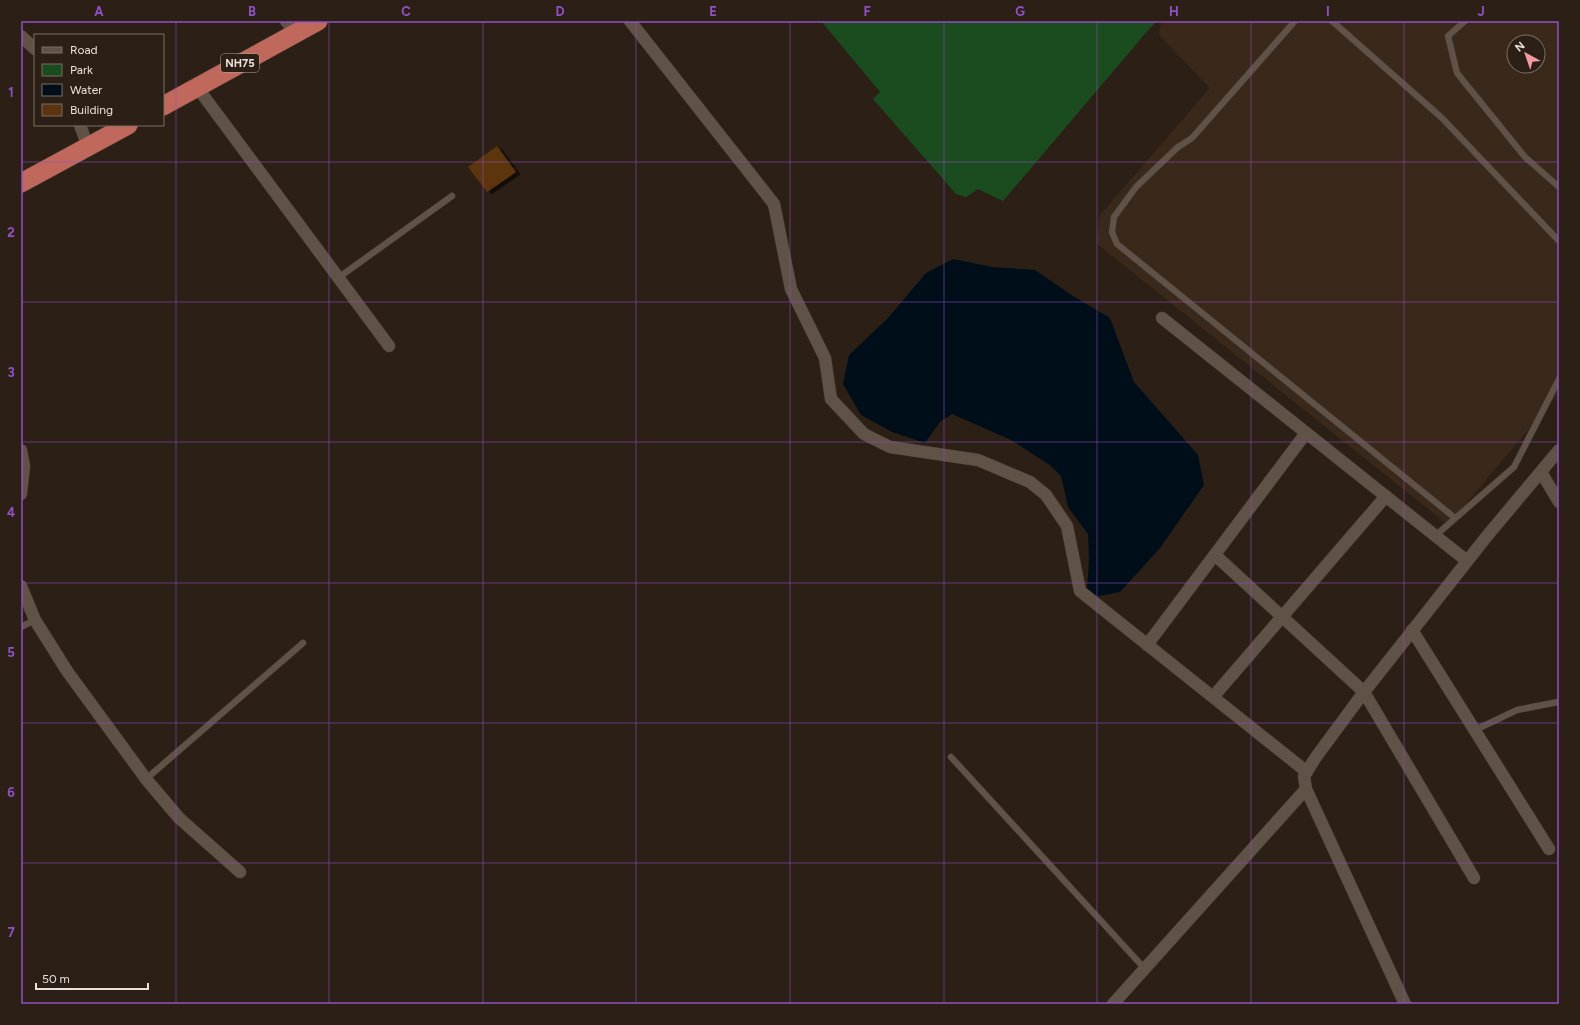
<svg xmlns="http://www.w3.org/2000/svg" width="1580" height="1025" font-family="Figtree,sans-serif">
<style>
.built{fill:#3a281a;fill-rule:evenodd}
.green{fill:#1a4c1f}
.water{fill:#000e19}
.building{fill:#5c340f;filter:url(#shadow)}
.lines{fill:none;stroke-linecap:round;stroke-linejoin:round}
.service-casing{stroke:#433933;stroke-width:7}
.minor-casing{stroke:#433933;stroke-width:13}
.trunk-casing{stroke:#433933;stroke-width:20}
.service{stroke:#615247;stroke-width:6}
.minor{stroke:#615247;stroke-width:12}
.trunk{stroke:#c0685c;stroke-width:19}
.grid{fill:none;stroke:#9150c5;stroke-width:1;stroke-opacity:0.55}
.labels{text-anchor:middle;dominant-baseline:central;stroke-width:3.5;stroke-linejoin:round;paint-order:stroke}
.shield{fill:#2c2016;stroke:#b1a7a0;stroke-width:1}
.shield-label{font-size:11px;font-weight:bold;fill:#eae1db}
.neatline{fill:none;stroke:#9150c5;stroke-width:1.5}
.grid-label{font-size:13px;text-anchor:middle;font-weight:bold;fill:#9150c5}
</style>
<defs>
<filter id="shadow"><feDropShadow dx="4.5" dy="2.5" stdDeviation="0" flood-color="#0009"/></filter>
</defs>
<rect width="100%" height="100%" fill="#2c2016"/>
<path class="built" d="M 1161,21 L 1559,21 L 1559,393 L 1448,525 L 1096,243 L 1100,215 L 1210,88 L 1159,35 ZM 1514,42 L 1538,42 L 1538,66 L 1514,66 Z"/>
<path class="green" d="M 821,21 L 1158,21 L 1150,28 L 1003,201 L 978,189 L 966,197 L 956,194 L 873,99 L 880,92 Z"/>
<path class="water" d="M 953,259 L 992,267 L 1035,270 L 1073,296 L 1110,318 L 1134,382 L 1198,455 L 1204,485 L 1160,548 L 1120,592 L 1094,597 L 1087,589 L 1089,560 L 1088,534 L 1068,507 L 1061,476 L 1050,465 L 1011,440 L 952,414 L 940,422 L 925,443 L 892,432 L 861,415 L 843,384 L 849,355 L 888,318 L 926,273 Z"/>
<path class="building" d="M 497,146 L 516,172 L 487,192 L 468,167 Z"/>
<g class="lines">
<defs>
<path id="service" d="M 1295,21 L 1192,138 L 1178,147 L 1136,187 L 1114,217 L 1112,232 L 1117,244 L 1455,518
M 1332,21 L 1442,118 L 1559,241
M 1465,21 L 1448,36 L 1457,73 L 1525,157 L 1559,187
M 338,278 L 452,196
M 1435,536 L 1514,467 L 1559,379
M 21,627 L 35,620
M 1475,730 L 1517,710 L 1558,702
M 951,757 L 1145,969
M 146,779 L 303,643"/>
<path id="minor" d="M 286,21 L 296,33
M 630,21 L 774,204 L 791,289 L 825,358 L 831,399 L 864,434 L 890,447 L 978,460 L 1030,482 L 1046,495 L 1067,526 L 1080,591 L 1307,772
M 21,36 L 35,49
M 197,87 L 389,346
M 80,125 L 88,147
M 1162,318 L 1467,561
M 21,450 L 24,466 L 21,494
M 1541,472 L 1559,502
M 1215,555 L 1364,692 L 1474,878
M 21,586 L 35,620 L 67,671 L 146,779 L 179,818 L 240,872
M 1412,630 L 1549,849
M 1147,645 L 1306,433
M 1213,697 L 1386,496
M 1113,1004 L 1306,789
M 1405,1004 L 1306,789 L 1304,776 L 1316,757 L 1364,692 L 1487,536 L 1559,450"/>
<path id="trunk" d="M 163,106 L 318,21
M 21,183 L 128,125"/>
</defs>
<use href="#service" class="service-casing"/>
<use href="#minor" class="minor-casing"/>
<use href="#trunk" class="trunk-casing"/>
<use href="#service" class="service"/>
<use href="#minor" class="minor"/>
<use href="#trunk" class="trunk"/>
</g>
<path class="grid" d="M 176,21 L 176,1004M 329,21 L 329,1004M 483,21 L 483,1004M 636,21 L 636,1004M 790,21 L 790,1004M 944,21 L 944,1004M 1097,21 L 1097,1004M 1251,21 L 1251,1004M 1404,21 L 1404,1004M 21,162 L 1559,162M 21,302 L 1559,302M 21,442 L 1559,442M 21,583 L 1559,583M 21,723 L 1559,723M 21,863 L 1559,863"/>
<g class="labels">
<rect class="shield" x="221" y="54" width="38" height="18" rx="3"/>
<g class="shield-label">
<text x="240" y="63">NH75</text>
</g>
</g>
<rect width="1580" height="1025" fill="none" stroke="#2c2016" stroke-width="44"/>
<rect x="34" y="34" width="130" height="92" fill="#2c2016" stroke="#786d65"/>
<rect x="42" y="47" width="20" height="6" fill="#615247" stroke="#786d65"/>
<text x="70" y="54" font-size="12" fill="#eae1db">Road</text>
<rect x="42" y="64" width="20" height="12" fill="#1a4c1f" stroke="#786d65"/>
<text x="70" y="74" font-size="12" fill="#eae1db">Park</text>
<rect x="42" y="84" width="20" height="12" fill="#000e19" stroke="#786d65"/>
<text x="70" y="94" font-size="12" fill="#eae1db">Water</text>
<rect x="42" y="104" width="20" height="12" fill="#5c340f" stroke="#786d65"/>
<text x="70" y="114" font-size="12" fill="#eae1db">Building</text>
<g transform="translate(1526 54) rotate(320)"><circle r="19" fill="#2c2016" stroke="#786d65"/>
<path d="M0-3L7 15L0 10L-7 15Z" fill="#f49aa1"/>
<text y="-6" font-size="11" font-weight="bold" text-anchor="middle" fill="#eae1db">N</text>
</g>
<path d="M36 983v6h112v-6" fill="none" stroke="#eae1db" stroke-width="2"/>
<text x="42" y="983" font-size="12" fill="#eae1db" stroke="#2c2016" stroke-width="3" paint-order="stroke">50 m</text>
<rect x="22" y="22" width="1536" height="981" class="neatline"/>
<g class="grid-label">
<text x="99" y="16">A</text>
<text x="252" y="16">B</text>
<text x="406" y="16">C</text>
<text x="560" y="16">D</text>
<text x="713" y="16">E</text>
<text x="867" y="16">F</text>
<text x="1020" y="16">G</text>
<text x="1174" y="16">H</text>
<text x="1328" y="16">I</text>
<text x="1481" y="16">J</text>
<text x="11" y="97">1</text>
<text x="11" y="237">2</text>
<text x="11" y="377">3</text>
<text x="11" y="517">4</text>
<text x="11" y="657">5</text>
<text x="11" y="797">6</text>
<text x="11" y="937">7</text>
</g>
</svg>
